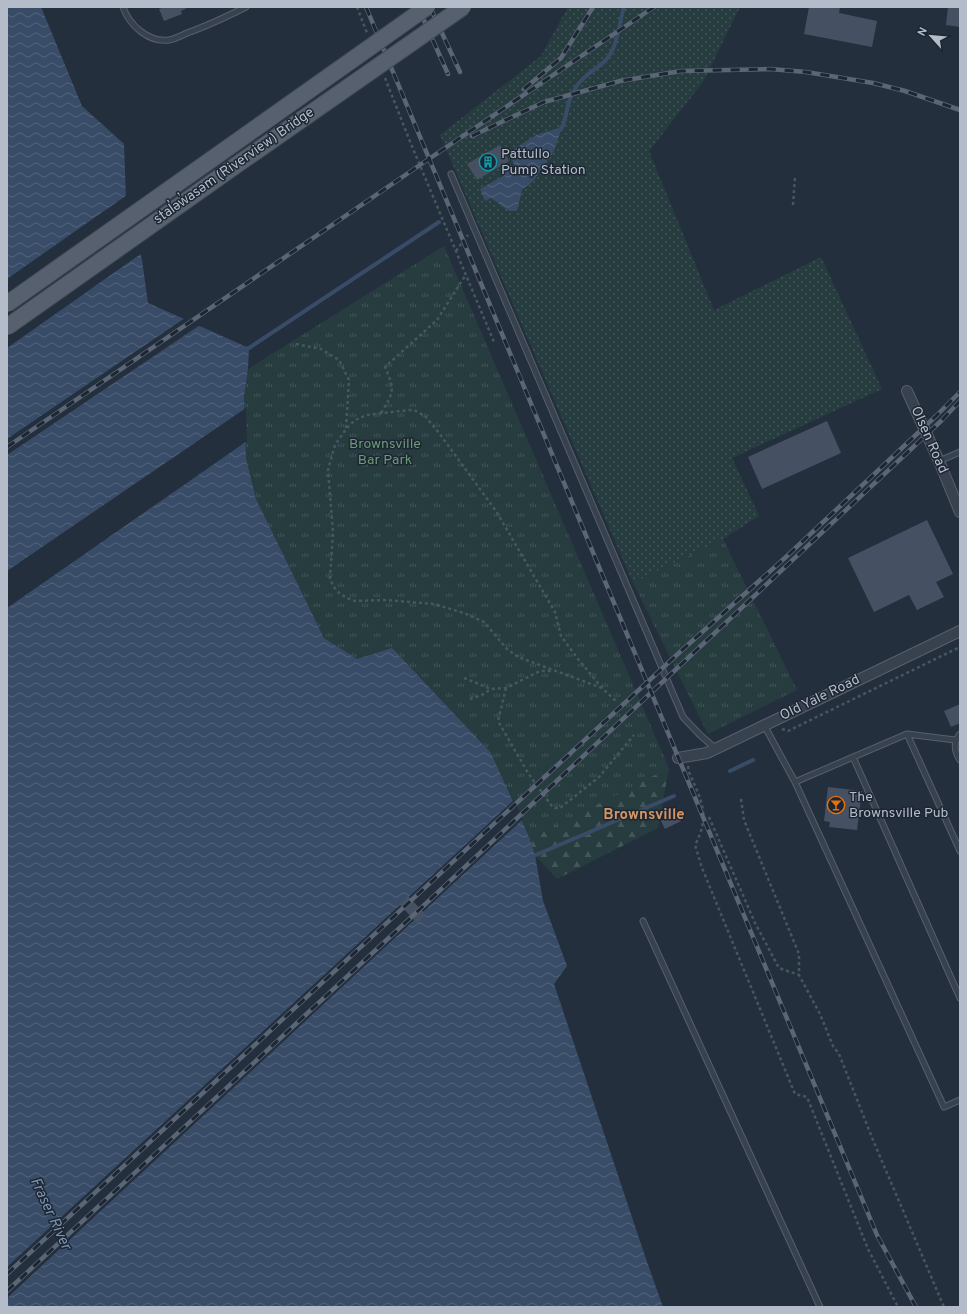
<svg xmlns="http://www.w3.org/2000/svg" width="967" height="1314" font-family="Overpass,sans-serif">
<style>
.grass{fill:url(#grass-dots)}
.forest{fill:url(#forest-firs)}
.park{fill:url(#park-tufts)}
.water{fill:url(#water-waves)}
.pier{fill:#242f3e}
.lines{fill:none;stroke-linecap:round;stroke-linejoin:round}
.stream{stroke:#394c67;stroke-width:4}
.building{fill:#455162}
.service-casing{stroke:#565f6c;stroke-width:7}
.minor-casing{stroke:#565f6c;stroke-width:12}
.path{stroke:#44595c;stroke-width:2.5;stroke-dasharray:3 3;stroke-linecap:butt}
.service{stroke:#38414e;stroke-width:5}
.minor{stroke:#38414e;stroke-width:10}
.rail-casing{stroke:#5a6575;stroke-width:4.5}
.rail{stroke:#1d2633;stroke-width:3;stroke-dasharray:9;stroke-linecap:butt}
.primary-bridge-casing{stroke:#414a57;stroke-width:18;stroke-linecap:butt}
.primary-bridge{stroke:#56606e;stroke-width:16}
.labels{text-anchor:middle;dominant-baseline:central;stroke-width:3;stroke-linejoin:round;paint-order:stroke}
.poi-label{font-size:14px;fill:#b4bcc9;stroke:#1d2633;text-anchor:start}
.street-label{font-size:14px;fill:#b4bcc9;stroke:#1d2633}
.park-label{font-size:14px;fill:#6b9a76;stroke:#1d2633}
.neighbourhood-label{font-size:15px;font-weight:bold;fill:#d59563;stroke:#1d2633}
.water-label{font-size:15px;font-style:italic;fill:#7c92b1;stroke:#1d2633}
</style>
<defs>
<pattern id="grass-dots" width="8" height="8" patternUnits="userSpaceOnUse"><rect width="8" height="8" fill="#263c3f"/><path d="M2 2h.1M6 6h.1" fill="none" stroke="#435659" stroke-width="1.8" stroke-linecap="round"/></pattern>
<pattern id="forest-firs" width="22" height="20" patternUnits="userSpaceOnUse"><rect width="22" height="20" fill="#263c3f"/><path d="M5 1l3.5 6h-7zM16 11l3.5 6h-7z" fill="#435659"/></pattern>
<pattern id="park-tufts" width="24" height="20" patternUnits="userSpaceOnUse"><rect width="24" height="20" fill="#263c3f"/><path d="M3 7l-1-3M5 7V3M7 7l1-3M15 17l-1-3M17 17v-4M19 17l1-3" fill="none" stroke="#435659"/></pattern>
<pattern id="water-waves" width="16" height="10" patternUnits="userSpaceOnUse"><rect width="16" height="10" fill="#394c67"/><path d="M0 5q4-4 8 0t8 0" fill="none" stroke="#53647b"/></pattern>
</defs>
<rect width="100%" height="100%" fill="#242f3e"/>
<path class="grass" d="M 568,7 L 740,7 L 703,82 L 649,151 L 714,310 L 821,257 L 882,389 L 732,458 L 759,516 L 723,539 L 633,583 L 440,135 L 541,56 Z"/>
<path class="forest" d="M 620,765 L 669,768 L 658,828 L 557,879 L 535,855 L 530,839 L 538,810 Z"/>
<path class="park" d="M 444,246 L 669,768 L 530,839 L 491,753 L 357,659 L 324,638 L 256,499 L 246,458 L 244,397 L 248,369 Z
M 723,539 L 797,690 L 708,734 L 633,583 Z"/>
<path class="water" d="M 7,7 L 41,7 L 82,106 L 124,144 L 126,201 L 142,260 L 148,303 L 249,348 L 248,369 L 244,397 L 246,458 L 256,499 L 324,638 L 357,659 L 392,648 L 491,753 L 530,839 L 535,855 L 543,901 L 567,966 L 554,984 L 646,1259 L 663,1307 L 7,1307 Z
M 562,127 L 554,151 L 534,180 L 522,190 L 517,211 L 509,211 L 491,198 L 485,201 L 480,189 L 503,176 L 502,174 L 515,166 L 508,153 L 536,135 Z"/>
<path class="pier" d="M 127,195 L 128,200 L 142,253 L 7,348 L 7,279 Z
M 185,318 L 200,325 L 7,455 L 7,439 Z
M 246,408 L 247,441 L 7,608 L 7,571 Z
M 514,800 L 523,819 L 7,1298 L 7,1267 Z"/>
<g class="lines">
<path class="stream" d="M 560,130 C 565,124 565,118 567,110 C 568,102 572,94 576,87 C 583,76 595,70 604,62 C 619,47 618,26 624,7
M 244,349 L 249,348 L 439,222
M 730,771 L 753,760
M 531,857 L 674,796"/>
</g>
<path class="building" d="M 165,7 L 189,7 L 181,11 L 182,14 L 164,21 L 159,9 Z
M 809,7 L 840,7 L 839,13 L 877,21 L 872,47 L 804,34 Z
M 948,7 L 960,7 L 960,27 L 946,25 Z
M 500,145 L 509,161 L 477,180 L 467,164 Z
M 827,421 L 841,453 L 762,489 L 748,457 Z
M 927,520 L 953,574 L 936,582 L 944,597 L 917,610 L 909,595 L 874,612 L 848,558 Z
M 960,704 L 960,723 L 951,727 L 944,711 Z
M 828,787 L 862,791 L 857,830 L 829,827 L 830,822 L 824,821 Z
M 677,813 L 681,821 L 665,829 L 661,821 Z
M 408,896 L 426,915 L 417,923 L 399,904 Z"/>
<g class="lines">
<defs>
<path id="service" d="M 123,7 C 129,25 149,43 169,40 C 175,39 181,36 187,33 C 207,26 226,17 246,7
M 451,174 L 683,717 L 700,735 L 716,749
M 939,461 L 960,452
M 764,725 L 795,782 L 944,1107 L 960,1100
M 907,734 L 955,740
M 960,734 C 953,743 954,751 960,760
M 853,757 L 960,998
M 795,782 L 907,734 L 960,851
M 643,921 L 820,1307"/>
<path id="minor" d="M 907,391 L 939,461 L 960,512
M 678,758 L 707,753 L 960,631"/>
</defs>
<use href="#service" class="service-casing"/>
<use href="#minor" class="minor-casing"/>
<path class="path" d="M 357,7 L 367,33
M 385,78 L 411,144 L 494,342
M 793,205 L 795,177
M 456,251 L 468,235
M 296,344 L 321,349 L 339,360 L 349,380 L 346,428
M 381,413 C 394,392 395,390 385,367 L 437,320 L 465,276
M 464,678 L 491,689 L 506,688 L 540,671 L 552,671
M 506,688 L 498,721 L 528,773 L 551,805 L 555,808 L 560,808 L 599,777 L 634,735
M 602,688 L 518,657 L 507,649 L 484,622 L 464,613 L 434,604 L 385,600 L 355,601 L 347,598 L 339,593 L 333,586 L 330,578 L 333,532 L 328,470 L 335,445 L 346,429 L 355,420 L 367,415 L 409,410 L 414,410 L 425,416 L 439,433 L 496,511 L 555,612 L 561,636 L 578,659 L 602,688 L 617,702
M 470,699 L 482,695 L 491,689
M 782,729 L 788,731 L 960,647
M 688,766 L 689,772 C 701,800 711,815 695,845 L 702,868 L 795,1094 L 807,1097 L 868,1249 L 898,1307
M 741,799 L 744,820 L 799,954 L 799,975 L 820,1014 L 833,1046 L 839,1054 L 873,1140 L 944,1307
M 709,817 L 755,923 L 779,968 L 799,975"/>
<use href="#service" class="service"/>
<use href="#minor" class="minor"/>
<defs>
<path id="rail" d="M 366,7 L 877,1235 L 916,1307
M 418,7 L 448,74
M 430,7 L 460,72
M 524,89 L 561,58 L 593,7
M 472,136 L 544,102 L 620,81 L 681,71 L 770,69 L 806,72 L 873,83 L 905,91 L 960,110
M 7,447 L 417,167 L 654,7
M 7,1274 L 681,651 L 787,556 L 936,416 L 960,392
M 7,1291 L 419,910 L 941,421 L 960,401"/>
</defs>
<use href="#rail" class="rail-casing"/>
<use href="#rail" class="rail"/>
<defs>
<path id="primary-bridge" d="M 7,304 L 427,7
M 7,327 L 235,166 L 463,7"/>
</defs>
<use href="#primary-bridge" class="primary-bridge-casing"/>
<use href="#primary-bridge" class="primary-bridge"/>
</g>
<defs>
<symbol id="building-ring" viewBox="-11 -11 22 22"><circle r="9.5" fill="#1d2633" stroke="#0f9aa8" stroke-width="1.5"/><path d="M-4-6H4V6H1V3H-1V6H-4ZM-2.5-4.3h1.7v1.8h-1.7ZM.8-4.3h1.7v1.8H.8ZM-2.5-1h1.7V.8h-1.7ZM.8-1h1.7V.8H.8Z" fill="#0f9aa8"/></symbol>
<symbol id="bar-ring" viewBox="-11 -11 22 22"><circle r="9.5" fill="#1d2633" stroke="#e8710a" stroke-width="1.5"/><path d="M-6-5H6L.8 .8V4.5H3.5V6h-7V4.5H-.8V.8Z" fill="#e8710a"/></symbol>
</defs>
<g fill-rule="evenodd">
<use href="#building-ring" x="478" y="152" width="20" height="20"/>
<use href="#bar-ring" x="826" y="795" width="20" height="20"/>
</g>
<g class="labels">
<g class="poi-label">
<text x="501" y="154">Pattullo<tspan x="501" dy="16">Pump Station</tspan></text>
<text x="849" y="797">The<tspan x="849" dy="16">Brownsville Pub</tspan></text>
</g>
<g class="street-label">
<text transform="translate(234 166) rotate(-35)">stal̕əw̓asəm (Riverview) Bridge</text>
<text transform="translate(929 440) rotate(66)">Olsen Road</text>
<text transform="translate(820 698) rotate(-26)">Old Yale Road</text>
</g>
<g class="park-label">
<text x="385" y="444">Brownsville<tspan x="385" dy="16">Bar Park</tspan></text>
</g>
<g class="neighbourhood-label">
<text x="644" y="815">Brownsville</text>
</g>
<g class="water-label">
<text transform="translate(50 1214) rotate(65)">Fraser River</text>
</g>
</g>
<rect width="967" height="1314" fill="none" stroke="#b4bcc9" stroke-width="16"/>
<g transform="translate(931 36) rotate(297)" stroke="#1d2633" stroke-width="3" paint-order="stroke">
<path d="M0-3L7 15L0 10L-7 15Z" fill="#b4bcc9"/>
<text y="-6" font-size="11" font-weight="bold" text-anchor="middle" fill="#b4bcc9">N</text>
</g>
</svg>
